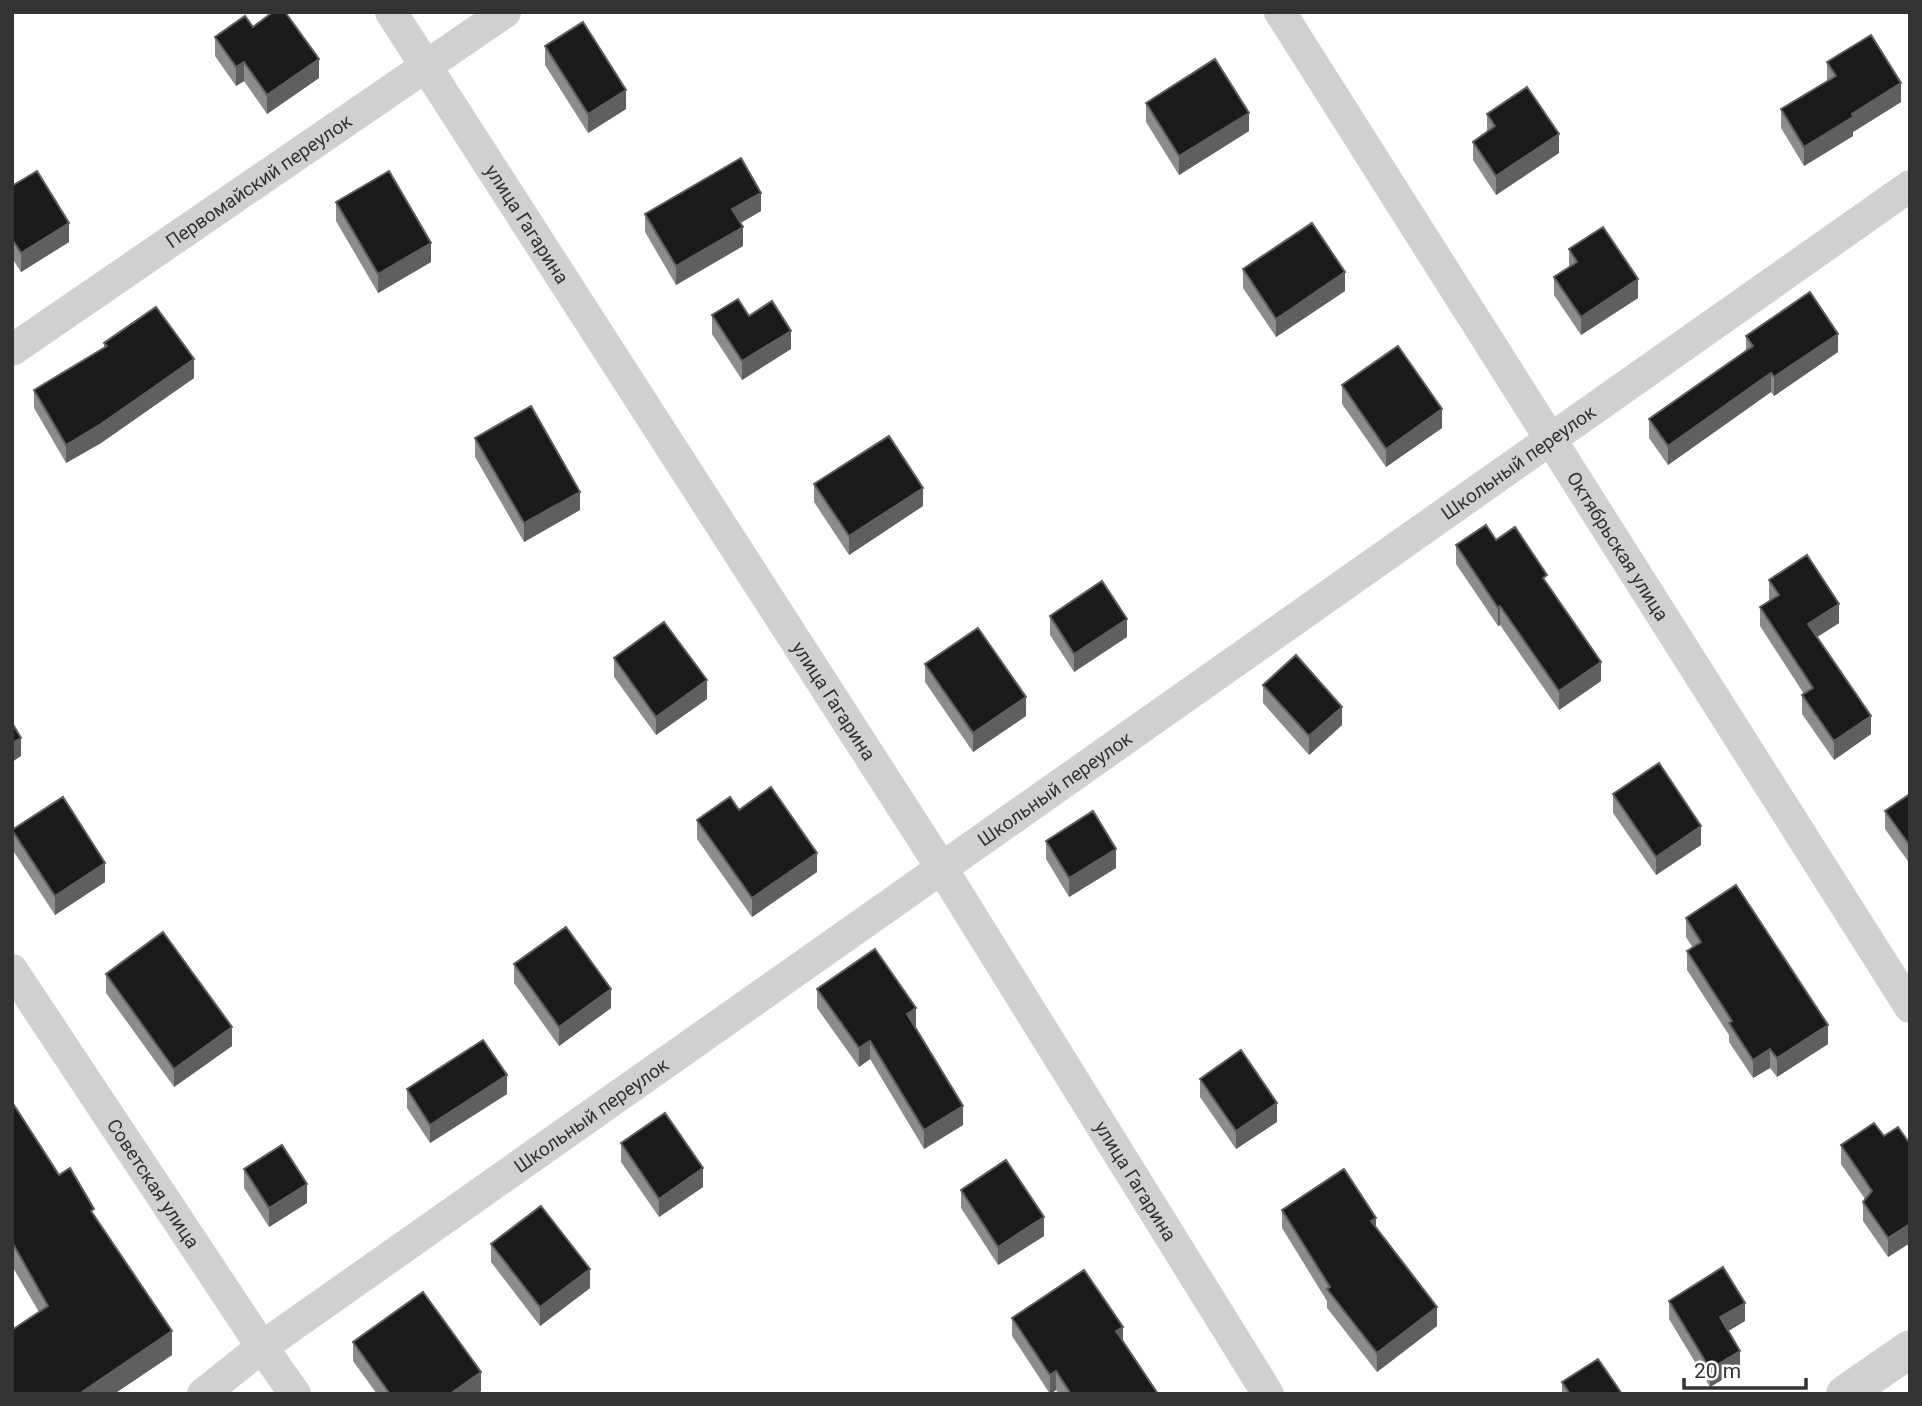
<svg xmlns="http://www.w3.org/2000/svg" width="1922" height="1406" font-family="Roboto,sans-serif">
<style>
.lines{fill:none;stroke-linecap:round;stroke-linejoin:round}
.minor{stroke:#d0d0d0;stroke-width:32}
.tertiary{stroke:#d0d0d0;stroke-width:38}
.wall{fill:#8c8c8c}
.shaded-wall{fill:#5f5f5f}
.building{fill:#1a1a1a;stroke:#5f5f5f;stroke-width:2}
.labels{text-anchor:middle;dominant-baseline:central;stroke-width:7;stroke-linejoin:round;paint-order:stroke}
.street-label{font-size:19px;fill:#333;stroke:#fff}
</style>
<rect width="100%" height="100%" fill="#fff"/>
<g class="lines">
<g class="minor">
<path id="s1" d="M 391,12 L 941,867 L 1268,1394"/>
<path id="s2" d="M 1280,12 L 1910,1007"/>
<path id="s3" d="M 12,350 L 505,12"/>
<path id="s4" d="M 12,970 L 262,1347 L 295,1394"/>
<path id="s5" d="M 203,1394 L 262,1347 L 1910,186"/>
</g>
<path class="tertiary" d="M 1845,1394 L 1910,1349"/>
</g>
<path class="wall" d="M 253,27 L 319,78 L 267,114 L 244,81 L 236,86 L 215,56 L 215,37 Z
M 545,46 L 626,109 L 588,133 L 545,65 Z
M 1827,62 L 1901,102 L 1853,132 L 1853,136 L 1804,166 L 1781,128 L 1781,109 L 1827,81 Z
M 1146,103 L 1249,131 L 1179,175 L 1146,122 Z
M 1487,114 L 1559,153 L 1496,195 L 1473,160 L 1473,142 L 1487,132 Z
M 12,186 L 69,242 L 21,272 L 12,258 Z
M 336,202 L 431,262 L 378,293 L 336,221 Z
M 761,211 L 740,223 L 743,246 L 676,285 L 645,232 L 645,214 Z
M 1569,249 L 1638,298 L 1581,335 L 1554,295 L 1554,277 L 1569,267 Z
M 1243,269 L 1345,291 L 1276,337 L 1243,288 Z
M 712,315 L 749,316 L 791,349 L 742,380 L 712,334 Z
M 1746,336 L 1838,352 L 1774,396 L 1771,392 L 1668,465 L 1649,438 L 1649,419 L 1746,351 Z
M 104,343 L 194,378 L 101,443 L 66,463 L 34,408 L 34,390 L 104,348 Z
M 1342,385 L 1442,428 L 1386,467 L 1342,404 Z
M 475,438 L 580,510 L 524,542 L 475,457 Z
M 814,484 L 923,506 L 849,555 L 814,502 Z
M 1496,540 L 1547,584 L 1601,681 L 1559,710 L 1500,625 L 1498,626 L 1456,564 L 1456,545 Z
M 1769,580 L 1839,623 L 1817,637 L 1871,734 L 1834,760 L 1802,714 L 1802,695 L 1804,694 L 1760,626 L 1760,607 L 1770,600 L 1769,599 Z
M 1050,616 L 1127,637 L 1074,672 L 1050,635 Z
M 614,658 L 707,699 L 656,735 L 614,677 Z
M 925,664 L 1026,716 L 973,752 L 925,682 Z
M 1263,685 L 1342,725 L 1309,755 L 1263,703 Z
M 1613,794 L 1701,845 L 1656,875 L 1613,813 Z
M 1910,794 L 1910,864 L 1885,829 L 1885,811 Z
M 739,810 L 817,872 L 752,917 L 697,839 L 697,820 Z
M 12,830 L 105,882 L 55,915 L 12,849 Z
M 1046,841 L 1116,868 L 1069,897 L 1046,859 Z
M 1686,918 L 1828,1044 L 1777,1077 L 1770,1068 L 1753,1078 L 1729,1042 L 1729,1035 L 1687,970 L 1687,951 L 1693,948 L 1686,937 Z
M 514,964 L 611,1008 L 559,1046 L 514,983 Z
M 106,974 L 232,1046 L 174,1087 L 106,993 Z
M 817,989 L 916,1026 L 915,1027 L 963,1125 L 924,1149 L 870,1059 L 859,1067 L 817,1008 Z
M 1200,1079 L 1277,1122 L 1236,1149 L 1200,1097 Z
M 407,1089 L 507,1094 L 430,1143 L 407,1108 Z
M 12,1102 L 59,1175 L 94,1215 L 172,1355 L 114,1394 L 12,1394 L 39,1312 L 12,1266 Z
M 1884,1136 L 1910,1144 L 1910,1243 L 1888,1257 L 1863,1221 L 1863,1202 L 1865,1199 L 1841,1164 L 1841,1145 Z
M 621,1143 L 703,1187 L 659,1217 L 621,1162 Z
M 244,1169 L 307,1203 L 269,1227 L 244,1188 Z
M 961,1190 L 1044,1236 L 998,1265 L 961,1208 Z
M 1282,1210 L 1376,1227 L 1437,1326 L 1377,1372 L 1327,1308 L 1327,1301 L 1282,1228 Z
M 491,1244 L 590,1288 L 540,1326 L 491,1262 Z
M 1669,1301 L 1745,1321 L 1728,1331 L 1740,1369 L 1710,1387 L 1669,1319 Z
M 1012,1318 L 1123,1341 L 1158,1394 L 1059,1394 L 1056,1390 L 1050,1394 L 1012,1336 Z
M 353,1342 L 481,1391 L 477,1394 L 377,1394 L 353,1361 Z
M 1562,1382 L 1622,1394 L 1562,1394 Z"/>
<path class="shaded-wall" d="M 319,59 L 319,78 L 267,114 L 267,95 Z
M 244,62 L 244,81 L 236,86 L 236,67 Z
M 1901,83 L 1901,102 L 1853,132 L 1853,136 L 1804,166 L 1804,147 L 1852,114 Z
M 626,90 L 626,109 L 588,133 L 588,114 Z
M 1249,113 L 1249,131 L 1179,175 L 1179,156 Z
M 1559,134 L 1559,153 L 1496,195 L 1496,176 Z
M 761,193 L 761,211 L 732,228 L 732,209 Z
M 69,223 L 69,242 L 21,272 L 21,253 Z
M 743,227 L 743,246 L 676,285 L 676,266 Z
M 431,243 L 431,262 L 378,293 L 378,274 Z
M 1345,272 L 1345,291 L 1276,337 L 1276,319 Z
M 1638,279 L 1638,298 L 1581,335 L 1581,317 Z
M 791,331 L 791,349 L 742,380 L 742,361 Z
M 1838,334 L 1838,352 L 1774,396 L 1774,377 Z
M 194,359 L 194,378 L 101,443 L 66,463 L 66,445 Z
M 1771,373 L 1771,392 L 1668,465 L 1668,446 Z
M 1442,409 L 1442,428 L 1386,467 L 1386,449 Z
M 923,488 L 923,506 L 849,555 L 849,536 Z
M 580,492 L 580,510 L 524,542 L 524,523 Z
M 1839,604 L 1839,623 L 1808,643 L 1808,624 Z
M 1500,606 L 1500,625 L 1498,626 L 1498,608 Z
M 1127,619 L 1127,637 L 1074,672 L 1074,654 Z
M 1601,662 L 1601,681 L 1559,710 L 1559,691 Z
M 707,680 L 707,699 L 656,735 L 656,717 Z
M 1026,697 L 1026,716 L 973,752 L 973,733 Z
M 1342,707 L 1342,725 L 1309,755 L 1309,736 Z
M 1871,716 L 1871,734 L 1834,760 L 1834,741 Z
M 21,738 L 21,756 L 12,762 L 12,743 Z
M 1701,826 L 1701,845 L 1656,875 L 1656,857 Z
M 1116,849 L 1116,868 L 1069,897 L 1069,878 Z
M 817,853 L 817,872 L 752,917 L 752,898 Z
M 105,863 L 105,882 L 55,915 L 55,896 Z
M 611,989 L 611,1008 L 559,1046 L 559,1027 Z
M 916,1008 L 916,1026 L 907,1033 L 907,1014 Z
M 1828,1025 L 1828,1044 L 1777,1077 L 1777,1058 Z
M 232,1027 L 232,1046 L 174,1087 L 174,1069 Z
M 870,1041 L 870,1059 L 859,1067 L 859,1048 Z
M 1770,1049 L 1770,1068 L 1753,1078 L 1753,1060 Z
M 507,1075 L 507,1094 L 430,1143 L 430,1125 Z
M 1277,1103 L 1277,1122 L 1236,1149 L 1236,1131 Z
M 963,1106 L 963,1125 L 924,1149 L 924,1130 Z
M 703,1168 L 703,1187 L 659,1217 L 659,1199 Z
M 307,1184 L 307,1203 L 269,1227 L 269,1208 Z
M 1044,1217 L 1044,1236 L 998,1265 L 998,1247 Z
M 1376,1218 L 1376,1237 L 1371,1221 Z
M 1910,1224 L 1910,1243 L 1888,1257 L 1888,1238 Z
M 590,1269 L 590,1288 L 540,1326 L 540,1307 Z
M 1745,1303 L 1745,1321 L 1720,1336 L 1720,1317 Z
M 1437,1307 L 1437,1326 L 1377,1372 L 1377,1353 Z
M 1123,1327 L 1123,1346 L 1116,1331 Z
M 172,1331 L 172,1355 L 114,1394 L 79,1394 Z
M 1740,1351 L 1740,1369 L 1710,1387 L 1710,1369 Z
M 1056,1371 L 1056,1390 L 1050,1394 L 1050,1375 Z
M 481,1372 L 481,1391 L 477,1394 L 450,1394 Z"/>
<path class="building" d="M 273,12 L 285,12 L 319,59 L 267,95 L 244,62 L 236,67 L 215,37 L 245,16 L 253,27 Z
M 583,22 L 626,90 L 588,114 L 545,46 Z
M 1871,35 L 1901,83 L 1852,114 L 1853,117 L 1804,147 L 1781,109 L 1836,76 L 1827,62 Z
M 1215,59 L 1249,113 L 1179,156 L 1146,103 Z
M 1527,87 L 1559,134 L 1496,176 L 1473,142 L 1495,126 L 1487,114 Z
M 741,158 L 761,193 L 732,209 L 743,227 L 676,266 L 645,214 Z
M 37,171 L 69,223 L 21,253 L 12,239 L 12,186 Z
M 389,171 L 431,243 L 378,274 L 336,202 Z
M 1312,223 L 1345,272 L 1276,319 L 1243,269 Z
M 1603,227 L 1638,279 L 1581,317 L 1554,277 L 1577,262 L 1569,249 Z
M 1810,292 L 1838,334 L 1774,377 L 1771,373 L 1668,446 L 1649,419 L 1753,346 L 1746,336 Z
M 738,299 L 749,316 L 772,301 L 791,331 L 742,361 L 712,315 Z
M 156,307 L 194,359 L 101,424 L 66,445 L 34,390 L 107,346 L 104,343 Z
M 1398,346 L 1442,409 L 1386,449 L 1342,385 Z
M 531,406 L 580,492 L 524,523 L 475,438 Z
M 889,436 L 923,488 L 849,536 L 814,484 Z
M 1486,525 L 1496,540 L 1515,527 L 1547,575 L 1543,578 L 1601,662 L 1559,691 L 1500,606 L 1498,608 L 1456,545 Z
M 1807,555 L 1839,604 L 1808,624 L 1871,716 L 1834,741 L 1802,695 L 1813,688 L 1760,607 L 1779,595 L 1769,580 Z
M 1102,581 L 1127,619 L 1074,654 L 1050,616 Z
M 664,622 L 707,680 L 656,717 L 614,658 Z
M 978,628 L 1026,697 L 973,733 L 925,664 Z
M 1296,655 L 1342,707 L 1309,736 L 1263,685 Z
M 12,723 L 21,738 L 12,743 Z
M 1659,763 L 1701,826 L 1656,857 L 1613,794 Z
M 771,787 L 817,853 L 752,898 L 697,820 L 730,797 L 739,810 Z
M 1910,794 L 1910,846 L 1885,811 Z
M 63,797 L 105,863 L 55,896 L 12,830 Z
M 1093,811 L 1116,849 L 1069,878 L 1046,841 Z
M 1736,885 L 1828,1025 L 1777,1058 L 1770,1049 L 1753,1060 L 1729,1023 L 1732,1021 L 1687,951 L 1701,942 L 1686,918 Z
M 566,927 L 611,989 L 559,1027 L 514,964 Z
M 163,932 L 232,1027 L 174,1069 L 106,974 Z
M 875,949 L 916,1008 L 907,1014 L 963,1106 L 924,1130 L 870,1041 L 859,1048 L 817,989 Z
M 483,1040 L 507,1075 L 430,1125 L 407,1089 Z
M 1241,1050 L 1277,1103 L 1236,1131 L 1200,1079 Z
M 12,1102 L 59,1175 L 70,1168 L 94,1209 L 91,1211 L 172,1331 L 79,1394 L 12,1394 L 12,1330 L 48,1306 L 12,1242 Z
M 665,1113 L 703,1168 L 659,1199 L 621,1143 Z
M 1874,1123 L 1884,1136 L 1898,1127 L 1910,1144 L 1910,1224 L 1888,1238 L 1863,1202 L 1872,1191 L 1841,1145 Z
M 282,1145 L 307,1184 L 269,1208 L 244,1169 Z
M 1006,1160 L 1044,1217 L 998,1247 L 961,1190 Z
M 1344,1169 L 1376,1218 L 1371,1221 L 1437,1307 L 1377,1353 L 1327,1289 L 1330,1287 L 1282,1210 Z
M 541,1206 L 590,1269 L 540,1307 L 491,1244 Z
M 1723,1267 L 1745,1303 L 1720,1317 L 1740,1351 L 1710,1369 L 1669,1301 Z
M 1084,1270 L 1123,1327 L 1116,1331 L 1158,1394 L 1071,1394 L 1056,1371 L 1050,1375 L 1012,1318 Z
M 423,1292 L 481,1372 L 450,1394 L 390,1394 L 353,1342 Z
M 1598,1359 L 1622,1394 L 1570,1394 L 1562,1382 Z"/>
<g class="labels">
<g class="street-label">
<text stroke="none"><textPath href="#s3" startOffset="299">Первомайский переулок</textPath></text>
<text stroke="none"><textPath href="#s1" startOffset="252">улица Гагарина</textPath></text>
<text stroke="none"><textPath href="#s5" startOffset="1612">Школьный переулок</textPath></text>
<text stroke="none"><textPath href="#s2" startOffset="632">Октябрьская улица</textPath></text>
<text stroke="none"><textPath href="#s1" startOffset="819">улица Гагарина</textPath></text>
<text stroke="none"><textPath href="#s5" startOffset="1045">Школьный переулок</textPath></text>
<text stroke="none"><textPath href="#s5" startOffset="478">Школьный переулок</textPath></text>
<text stroke="none"><textPath href="#s1" startOffset="1386">улица Гагарина</textPath></text>
<text stroke="none"><textPath href="#s4" startOffset="256">Советская улица</textPath></text>
</g>
</g>
<rect width="1922" height="1406" fill="none" stroke="#333333" stroke-width="28"/>
<path d="M1684 1378v10h122v-10" fill="none" stroke="#333333" stroke-width="3.5"/>
<text x="1694" y="1378" font-size="21" fill="#333333" stroke="#ffffff" stroke-width="5" paint-order="stroke">20 m</text>
</svg>
